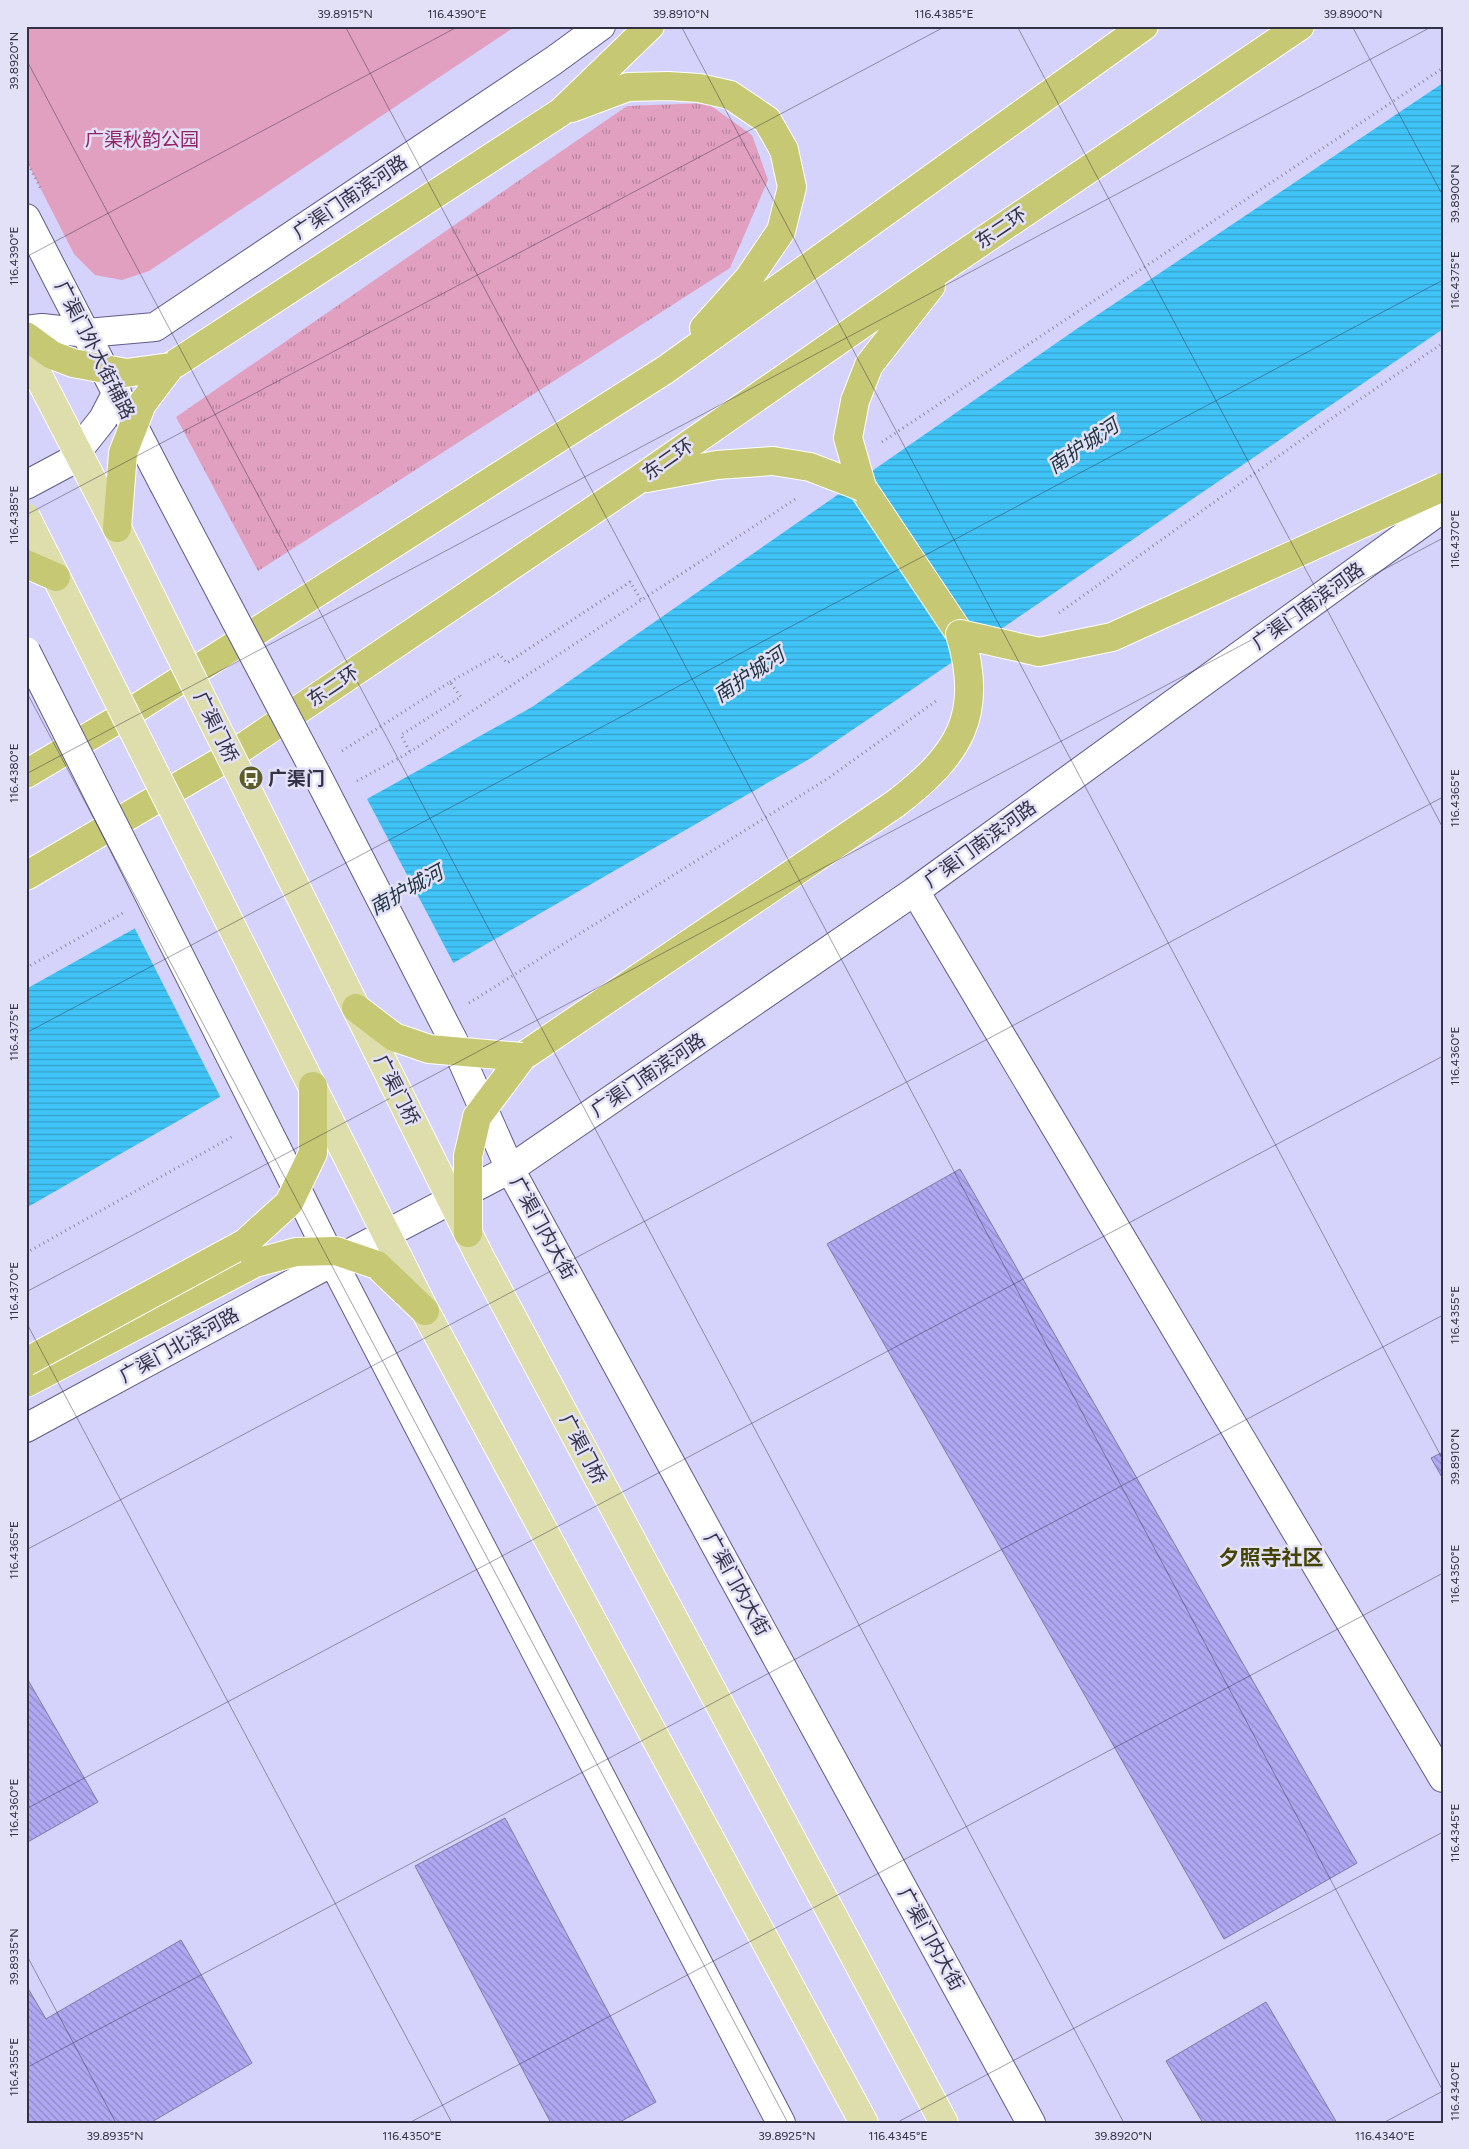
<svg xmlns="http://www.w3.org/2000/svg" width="1469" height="2149" font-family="Figtree,'Noto Sans SC',sans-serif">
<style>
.grass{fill:url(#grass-tufts)}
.park{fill:#e1a0c0}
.water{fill:url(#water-rules)}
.pier{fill:#d5d2fc}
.building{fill:url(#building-back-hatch);stroke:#7f7baa}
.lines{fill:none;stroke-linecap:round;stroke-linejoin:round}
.minor-casing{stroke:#605b89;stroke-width:30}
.major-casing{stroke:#fff;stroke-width:30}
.highway-casing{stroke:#fff;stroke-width:30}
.path{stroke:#8e8bac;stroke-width:3;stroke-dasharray:1 4;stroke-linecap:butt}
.minor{stroke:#fff;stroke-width:28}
.major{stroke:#dddeab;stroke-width:28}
.highway{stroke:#c7c873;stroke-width:28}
.minor-bridge-casing{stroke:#605b89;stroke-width:30;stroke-linecap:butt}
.major-bridge-casing{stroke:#fff;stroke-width:30;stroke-linecap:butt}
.highway-bridge-casing{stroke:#fff;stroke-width:30;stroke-linecap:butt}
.minor-bridge{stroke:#fff;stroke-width:28}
.major-bridge{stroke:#dddeab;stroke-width:28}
.highway-bridge{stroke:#c7c873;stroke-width:28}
.ticks{fill:none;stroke:#333146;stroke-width:1;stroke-opacity:0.45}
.labels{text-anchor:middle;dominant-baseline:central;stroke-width:5;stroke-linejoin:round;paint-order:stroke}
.park-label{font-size:19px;fill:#932266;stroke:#e3e1f7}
.street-label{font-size:19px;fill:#333146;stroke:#e3e1f7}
.poi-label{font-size:19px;font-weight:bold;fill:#333146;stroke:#e3e1f7;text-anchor:start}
.water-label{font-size:20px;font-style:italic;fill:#203640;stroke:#e3e1f7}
.quarter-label{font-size:21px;font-weight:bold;fill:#444301;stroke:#e3e1f7}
.neatline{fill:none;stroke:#333146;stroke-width:2}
.ticks-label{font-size:12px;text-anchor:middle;fill:#333146}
</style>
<defs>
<pattern id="grass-tufts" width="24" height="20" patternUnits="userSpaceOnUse" patternTransform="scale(1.25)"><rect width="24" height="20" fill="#e1a0c0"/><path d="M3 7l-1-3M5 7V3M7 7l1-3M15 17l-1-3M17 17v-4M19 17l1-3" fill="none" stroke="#b7839e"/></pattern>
<pattern id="water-rules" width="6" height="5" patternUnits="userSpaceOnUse" patternTransform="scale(1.25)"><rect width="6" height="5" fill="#40c4f7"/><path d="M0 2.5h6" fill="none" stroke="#36a0ca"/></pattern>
<pattern id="building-back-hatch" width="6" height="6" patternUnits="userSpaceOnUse" patternTransform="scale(1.25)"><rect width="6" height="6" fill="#b0a8f2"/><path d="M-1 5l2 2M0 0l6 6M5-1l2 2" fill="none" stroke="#9089c6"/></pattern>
</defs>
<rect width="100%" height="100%" fill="#d5d2fc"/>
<path class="grass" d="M 707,103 L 752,135 L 768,180 L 730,268 L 258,571 L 176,417 L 627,106 Z"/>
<path class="park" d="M 26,26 L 516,26 L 149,271 L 122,280 L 95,275 L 74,254 L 26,160 Z"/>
<path class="water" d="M 1443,83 L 1443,329 L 811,758 L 26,1208 L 26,989 L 532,707 L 1078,328 Z"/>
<path class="pier" d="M 366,797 L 455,966 L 222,1100 L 134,927 Z"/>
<path class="building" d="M 960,1169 L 1357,1863 L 1224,1939 L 827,1244 Z
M 1443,1452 L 1443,1479 L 1431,1458 Z
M 28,1680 L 98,1802 L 26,1843 L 26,1681 Z
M 505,1818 L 656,2102 L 618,2123 L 551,2123 L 415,1866 Z
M 181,1940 L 252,2063 L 150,2123 L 26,2123 L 26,1985 L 46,2019 Z
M 1266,2002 L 1337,2123 L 1203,2123 L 1166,2061 Z"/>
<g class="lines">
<defs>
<path id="minor" d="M 26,218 L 163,483
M 26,330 L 42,328 L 87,333 L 155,327 L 553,61 L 601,26
M 26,485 L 69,462 L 103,419 L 117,392
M 915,891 L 1443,1778
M 453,1040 L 510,1169 L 1031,2123
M 276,1147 L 333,1262 L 781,2123
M 26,1428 L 310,1274 L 510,1169 L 915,891 L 1443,508"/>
<path id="major" d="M 782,1821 L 944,2123
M 721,1859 L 864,2123"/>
<path id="highway" d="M 572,108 L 628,87 L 668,86 L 699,88 L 730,95 L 767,120 L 784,150 L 792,187 L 781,231 L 749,278 L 704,328
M 170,367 L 561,112 L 650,26
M 855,401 L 869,365 L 931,286
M 647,478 L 717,465 L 773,461
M 862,487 L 960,634
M 26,774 L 132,711 L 665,370 L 1144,26
M 26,876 L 230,756 L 638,480 L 947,265 L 1300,26
M 522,1057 L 895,804
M 26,1383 L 255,1263"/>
</defs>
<use href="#minor" class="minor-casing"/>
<use href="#major" class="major-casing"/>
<use href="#highway" class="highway-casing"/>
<path class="path" d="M 26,160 L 41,189
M 882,442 L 1443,68
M 1059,613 L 1325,423 L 1443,343
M 450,682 L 499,654 L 507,663 L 630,582 L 642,601
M 342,751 L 450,682 L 461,697 L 401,735 L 410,752
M 357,781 L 410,752 L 797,498
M 26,968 L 123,913
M 469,1003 L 827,779 L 936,701
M 26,1253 L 235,1135"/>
<use href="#minor" class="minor"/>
<use href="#major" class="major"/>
<use href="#highway" class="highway"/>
<defs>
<path id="minor-bridge" d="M 163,483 L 320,781 L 453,1040
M 26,651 L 276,1147"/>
<path id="major-bridge" d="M 26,352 L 117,528 L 480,1257 L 782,1821
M 26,517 L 425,1311 L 721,1859"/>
<path id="highway-bridge" d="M 26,336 L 52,355 L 73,363 L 126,373 L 170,367
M 855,401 L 848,438 L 862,487
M 773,461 L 810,467 L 862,487
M 117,528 L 123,453 L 142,404 L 170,367
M 26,564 L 56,577
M 895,804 C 959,755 985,715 960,634 L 1039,652 L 1112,637 L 1443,487
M 356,1008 L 394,1037 L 429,1049 L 522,1057
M 468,1233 L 468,1156 L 477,1117 L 522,1057
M 255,1263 L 296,1252 L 336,1251 L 377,1265 L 425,1311
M 26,1362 L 245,1243 L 289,1203 L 313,1153 L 313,1086"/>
</defs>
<use href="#minor-bridge" class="minor-bridge-casing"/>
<use href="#major-bridge" class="major-bridge-casing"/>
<use href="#highway-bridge" class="highway-bridge-casing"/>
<use href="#minor-bridge" class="minor-bridge"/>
<use href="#major-bridge" class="major-bridge"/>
<use href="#highway-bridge" class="highway-bridge"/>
</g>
<path class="ticks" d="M 345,26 L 1443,2091M 681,26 L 1443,1460M 1017,26 L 1443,828M 1352,26 L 1443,196M 26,59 L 1124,2123M 26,257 L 459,26M 26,515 L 946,26M 26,691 L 788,2123M 26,774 L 1433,26M 26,1033 L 1443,280M 26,1292 L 1443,538M 26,1322 L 452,2123M 26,1550 L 1443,797M 26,1809 L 1443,1056M 26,1954 L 116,2123M 26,2068 L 1443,1315M 409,2123 L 1443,1573M 896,2123 L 1443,1832M 1383,2123 L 1443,2091"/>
<defs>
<symbol id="bus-disc" viewBox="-11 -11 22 22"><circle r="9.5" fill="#5d5d2a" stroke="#e3e1f7"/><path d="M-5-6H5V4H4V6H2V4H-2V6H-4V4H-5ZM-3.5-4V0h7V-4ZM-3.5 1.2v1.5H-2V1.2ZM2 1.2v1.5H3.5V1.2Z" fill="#fff"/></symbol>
</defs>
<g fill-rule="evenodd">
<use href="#bus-disc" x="237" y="764" width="28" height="28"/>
</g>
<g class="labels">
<g class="park-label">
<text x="142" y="139">广渠秋韵公园</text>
</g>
<g class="street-label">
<text transform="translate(350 197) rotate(-34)">广渠门南滨河路</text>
<text transform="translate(1001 228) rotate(-34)">东二环</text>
<text transform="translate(95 350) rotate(63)">广渠门外大街辅路</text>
<text transform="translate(668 459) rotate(-35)">东二环</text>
<text transform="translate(1308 606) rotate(-36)">广渠门南滨河路</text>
<text transform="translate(333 686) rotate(-34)">东二环</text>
<text transform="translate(216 727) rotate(64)">广渠门桥</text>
<text transform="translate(980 844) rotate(-36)">广渠门南滨河路</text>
<text transform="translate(648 1075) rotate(-34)">广渠门南滨河路</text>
<text transform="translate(397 1090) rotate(63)">广渠门桥</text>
<text transform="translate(543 1228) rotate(61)">广渠门内大街</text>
<text transform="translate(179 1345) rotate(-29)">广渠门北滨河路</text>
<text transform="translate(583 1449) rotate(62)">广渠门桥</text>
<text transform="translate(737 1584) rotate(61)">广渠门内大街</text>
<text transform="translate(931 1939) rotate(61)">广渠门内大街</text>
</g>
<g class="poi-label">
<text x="268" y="778">广渠门</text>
</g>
<g class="water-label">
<text transform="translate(1083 446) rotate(-34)">南护城河</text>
<text transform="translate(749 675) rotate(-34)">南护城河</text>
<text transform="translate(406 890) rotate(-29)">南护城河</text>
</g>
<g class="quarter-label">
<text x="1271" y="1557">夕照寺社区</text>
</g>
</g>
<rect width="1469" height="2149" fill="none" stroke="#e3e1f7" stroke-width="55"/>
<rect x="28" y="28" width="1414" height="2094" class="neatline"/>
<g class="ticks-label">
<text x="345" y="18">39.8915°N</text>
<text x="457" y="18">116.4390°E</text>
<text x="681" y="18">39.8910°N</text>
<text x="944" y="18">116.4385°E</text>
<text x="1353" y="18">39.8900°N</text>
<text transform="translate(14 61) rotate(-90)" y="4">39.8920°N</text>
<text transform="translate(1455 194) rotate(-90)" y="4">39.8900°N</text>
<text transform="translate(14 256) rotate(-90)" y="4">116.4390°E</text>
<text transform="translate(1455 280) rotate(-90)" y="4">116.4375°E</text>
<text transform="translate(14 515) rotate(-90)" y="4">116.4385°E</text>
<text transform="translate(1455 539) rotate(-90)" y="4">116.4370°E</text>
<text transform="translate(14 773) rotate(-90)" y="4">116.4380°E</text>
<text transform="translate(1455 798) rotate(-90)" y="4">116.4365°E</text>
<text transform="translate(14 1032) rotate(-90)" y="4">116.4375°E</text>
<text transform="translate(1455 1056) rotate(-90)" y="4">116.4360°E</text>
<text transform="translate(14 1291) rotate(-90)" y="4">116.4370°E</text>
<text transform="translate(1455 1315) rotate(-90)" y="4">116.4355°E</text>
<text transform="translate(1455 1457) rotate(-90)" y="4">39.8910°N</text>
<text transform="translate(14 1550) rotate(-90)" y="4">116.4365°E</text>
<text transform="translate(1455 1574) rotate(-90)" y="4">116.4350°E</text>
<text transform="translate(14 1808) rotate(-90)" y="4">116.4360°E</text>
<text transform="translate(1455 1833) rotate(-90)" y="4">116.4345°E</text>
<text transform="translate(14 1957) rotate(-90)" y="4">39.8935°N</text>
<text transform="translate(14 2067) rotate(-90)" y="4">116.4355°E</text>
<text transform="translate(1455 2091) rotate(-90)" y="4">116.4340°E</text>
<text x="115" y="2140">39.8935°N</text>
<text x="412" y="2140">116.4350°E</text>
<text x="787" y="2140">39.8925°N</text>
<text x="898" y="2140">116.4345°E</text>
<text x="1123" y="2140">39.8920°N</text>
<text x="1385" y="2140">116.4340°E</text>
</g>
</svg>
